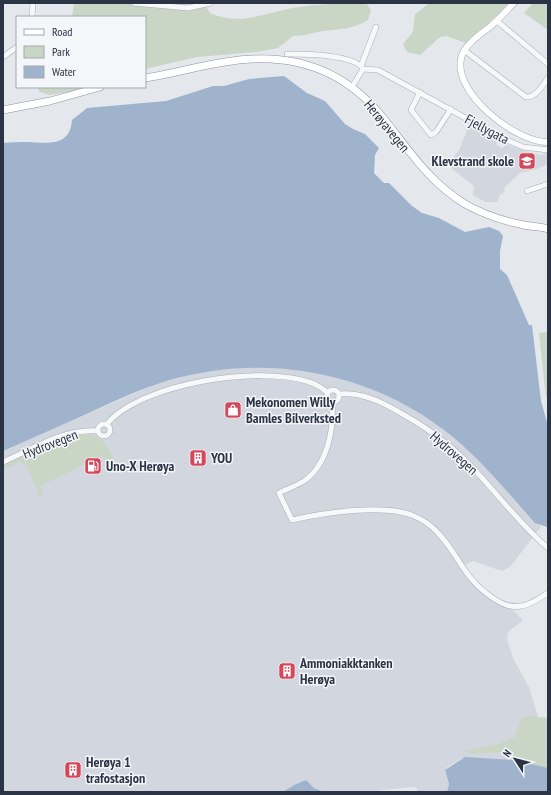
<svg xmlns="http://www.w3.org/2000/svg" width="551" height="795" font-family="'PT Sans Narrow',sans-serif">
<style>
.built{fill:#d2d6de}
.green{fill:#c9d6c5}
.water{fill:#9fb4cc}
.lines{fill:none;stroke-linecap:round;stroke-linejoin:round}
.minor-casing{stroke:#a9aeb7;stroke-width:6}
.major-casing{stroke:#a3abb8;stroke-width:7}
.highway-casing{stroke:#8b94a3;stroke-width:8}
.minor{stroke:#f7f8fa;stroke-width:5}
.major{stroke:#fff;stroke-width:6}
.highway{stroke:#fff;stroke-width:7}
.labels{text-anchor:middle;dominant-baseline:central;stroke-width:3;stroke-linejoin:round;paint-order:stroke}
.street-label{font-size:14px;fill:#2b3445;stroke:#f4f6f9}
.poi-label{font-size:14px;font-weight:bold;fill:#2b3445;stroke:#f4f6f9;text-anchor:start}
</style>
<rect width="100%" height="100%" fill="#e4e7ec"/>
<path class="built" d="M 470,124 L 491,136 L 498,138 L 496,144 L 501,148 L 503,148 L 505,144 L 531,153 L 542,155 L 548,152 L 547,164 L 537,169 L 520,173 L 504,188 L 505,192 L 500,195 L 497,202 L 485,202 L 473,195 L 474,186 L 451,168 L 454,156 L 459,150 Z
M 245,367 L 288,368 L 331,376 L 370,388 L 403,403 L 440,427 L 474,455 L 541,527 L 510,567 L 502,571 L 473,561 L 460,567 L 474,584 L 501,601 L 517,603 L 511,608 L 523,620 L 508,632 L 507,640 L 514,660 L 529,687 L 548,750 L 536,764 L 513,760 L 463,758 L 447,767 L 445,771 L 449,784 L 447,792 L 417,792 L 417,788 L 411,787 L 366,792 L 324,792 L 314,788 L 294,785 L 283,792 L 3,792 L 3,451 L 151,386 L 196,373 Z"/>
<path class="green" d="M 74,3 L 178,3 L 194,6 L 206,6 L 210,13 C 240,26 262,14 292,8 C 316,4 342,3 366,3 L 371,10 L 368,20 C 354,29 339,29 323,31 C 311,33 306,36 293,36 L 278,48 L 256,52 L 197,57 L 145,69 L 145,17 L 72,17 Z
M 426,3 L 508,3 L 508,6 L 473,36 L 469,44 L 446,36 L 440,37 L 420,55 L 407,52 L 403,44 L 413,32 L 415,14 L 428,4 Z
M 533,3 L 548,3 L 548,30 L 524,13 Z
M 37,87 L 101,87 L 49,95 L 40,92 Z
M 548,332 L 548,398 L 546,398 L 539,333 Z
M 83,434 C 102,435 107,444 114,460 L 112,466 L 108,467 L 102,456 L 40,486 L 43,495 L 39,498 L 37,496 L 39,494 L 25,463 L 23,464 L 21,462 L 3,470 L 3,465 L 58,440 Z
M 529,716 L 548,718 L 548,770 L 513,763 L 513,751 L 471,754 L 464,751 L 498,744 L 515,737 L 521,719 Z"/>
<path class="water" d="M 284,76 L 307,93 L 325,101 L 345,124 L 353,129 L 365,134 L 379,148 L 375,155 L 374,173 L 384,183 L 389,183 L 412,206 L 422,213 L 439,218 L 465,232 L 489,227 L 499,231 L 503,236 L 500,251 L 500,269 L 507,275 L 529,325 L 532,325 L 541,401 L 548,426 L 547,527 L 535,523 C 509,494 484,463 454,438 C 375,372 267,352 170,380 C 142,388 117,400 91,412 C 62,425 33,438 3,451 L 3,143 C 11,142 20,142 28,142 C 48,143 70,147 72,120 L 87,108 L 166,101 L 213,86 L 224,86 L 249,79 Z
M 465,757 L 513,760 L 548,768 L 548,792 L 447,792 L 449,784 L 445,770 Z
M 306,780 L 314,788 L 324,792 L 283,792 L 294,785 Z"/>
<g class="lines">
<defs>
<path id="minor" d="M 134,3 L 188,8 L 211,3
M 32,17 L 33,3
M 497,21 L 548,64
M 464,50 L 526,97 C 536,98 543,85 548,78
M 287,54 C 303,54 354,54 363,69
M 3,57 L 17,47
M 361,66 L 376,27
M 352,87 L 363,69 L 378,70 L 502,138 L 523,147 L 548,150
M 420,92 L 411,110 L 431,135 L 436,132 L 451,109
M 527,191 L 548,184
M327 396a6 6 0 1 1 12 0a6 6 0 1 1-12 0Z
M 339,394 C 361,392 380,401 399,412 C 423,425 447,442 467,462 C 495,490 518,523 548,548
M 332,402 C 334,429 328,464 304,481 C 296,486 287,489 279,493 L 292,520 C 323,513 385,503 414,516 C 424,520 432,526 439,534 C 460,557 464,579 493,598 C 502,604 510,608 521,606 C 531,605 539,598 548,593
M98 430a6 6 0 1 1 12 0a6 6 0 1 1-12 0Z
M 107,424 C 141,383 260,365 309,382 C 317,384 322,388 328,393
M 3,462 C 32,449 65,428 98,431"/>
<path id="major" d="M 514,3 C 507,10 500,18 492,25 C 483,33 467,42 462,55 C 449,91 516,143 548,142"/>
<path id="highway" d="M 145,78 C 172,74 198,66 225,62 C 289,51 343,67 384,119 C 410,151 428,181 465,204 C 483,214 503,221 524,225 C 532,227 541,226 548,229
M 3,110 L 50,101 L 100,87"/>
</defs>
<use href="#minor" class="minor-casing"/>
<use href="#major" class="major-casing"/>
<use href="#highway" class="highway-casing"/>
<use href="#minor" class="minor"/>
<use href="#major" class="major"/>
<use href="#highway" class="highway"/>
</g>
<defs>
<symbol id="school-square" viewBox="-11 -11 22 22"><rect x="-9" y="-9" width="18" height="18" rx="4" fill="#d1495b" stroke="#f4f6f9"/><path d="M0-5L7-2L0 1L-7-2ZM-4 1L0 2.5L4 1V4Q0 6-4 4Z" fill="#fff"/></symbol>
<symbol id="shop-square" viewBox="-11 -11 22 22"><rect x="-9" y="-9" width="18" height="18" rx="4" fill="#d1495b" stroke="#f4f6f9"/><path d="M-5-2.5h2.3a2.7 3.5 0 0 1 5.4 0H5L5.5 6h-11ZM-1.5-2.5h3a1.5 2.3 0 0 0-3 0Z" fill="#fff"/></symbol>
<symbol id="building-square" viewBox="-11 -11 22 22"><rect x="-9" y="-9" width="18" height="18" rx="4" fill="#d1495b" stroke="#f4f6f9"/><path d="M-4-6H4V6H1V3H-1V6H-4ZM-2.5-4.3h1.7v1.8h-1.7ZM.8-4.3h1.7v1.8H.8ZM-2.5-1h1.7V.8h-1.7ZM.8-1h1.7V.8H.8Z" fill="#fff"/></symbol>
<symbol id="fuel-square" viewBox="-11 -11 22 22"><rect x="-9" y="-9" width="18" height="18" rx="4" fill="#d1495b" stroke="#f4f6f9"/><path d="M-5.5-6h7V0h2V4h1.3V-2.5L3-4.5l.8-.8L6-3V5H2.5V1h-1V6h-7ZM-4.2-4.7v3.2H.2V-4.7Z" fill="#fff"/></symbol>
</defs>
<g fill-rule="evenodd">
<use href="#school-square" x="517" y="151" width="20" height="20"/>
<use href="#shop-square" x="223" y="400" width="20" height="20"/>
<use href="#building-square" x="188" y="448" width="20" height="20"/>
<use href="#fuel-square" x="83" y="456" width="20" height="20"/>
<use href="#building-square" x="277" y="661" width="20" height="20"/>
<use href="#building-square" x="63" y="760" width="20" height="20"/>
</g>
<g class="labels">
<g class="street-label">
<text transform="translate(387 126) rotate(51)">Herøyavegen</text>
<text transform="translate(487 129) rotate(28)">Fjellygata</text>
<text transform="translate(50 444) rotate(-21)">Hydrovegen</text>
<text transform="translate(454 453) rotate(41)">Hydrovegen</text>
</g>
<g class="poi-label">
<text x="514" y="161" text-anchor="end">Klevstrand skole</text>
<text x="246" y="402">Mekonomen Willy<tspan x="246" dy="16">Bamles Bilverksted</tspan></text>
<text x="211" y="458">YOU</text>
<text x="106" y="466">Uno-X Herøya</text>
<text x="300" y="663">Ammoniakktanken<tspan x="300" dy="16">Herøya</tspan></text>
<text x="86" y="762">Herøya 1<tspan x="86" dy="16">trafostasjon</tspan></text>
</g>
</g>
<rect width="551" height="795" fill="none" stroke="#2b3445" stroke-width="8"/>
<rect x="16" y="16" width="130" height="72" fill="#f4f6f9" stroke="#a4a8b1"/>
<rect x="24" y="29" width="20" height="6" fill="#ffffff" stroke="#a4a8b1"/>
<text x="52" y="36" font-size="12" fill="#2b3445">Road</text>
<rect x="24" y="46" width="20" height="12" fill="#c9d6c5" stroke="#a4a8b1"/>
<text x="52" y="56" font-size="12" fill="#2b3445">Park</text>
<rect x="24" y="66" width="20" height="12" fill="#9fb4cc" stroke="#a4a8b1"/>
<text x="52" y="76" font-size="12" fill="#2b3445">Water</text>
<g transform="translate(515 759) rotate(306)" stroke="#f4f6f9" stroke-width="3" paint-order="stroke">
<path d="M0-3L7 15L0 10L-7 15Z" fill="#2b3445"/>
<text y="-6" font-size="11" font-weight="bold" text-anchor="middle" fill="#2b3445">N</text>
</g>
</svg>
